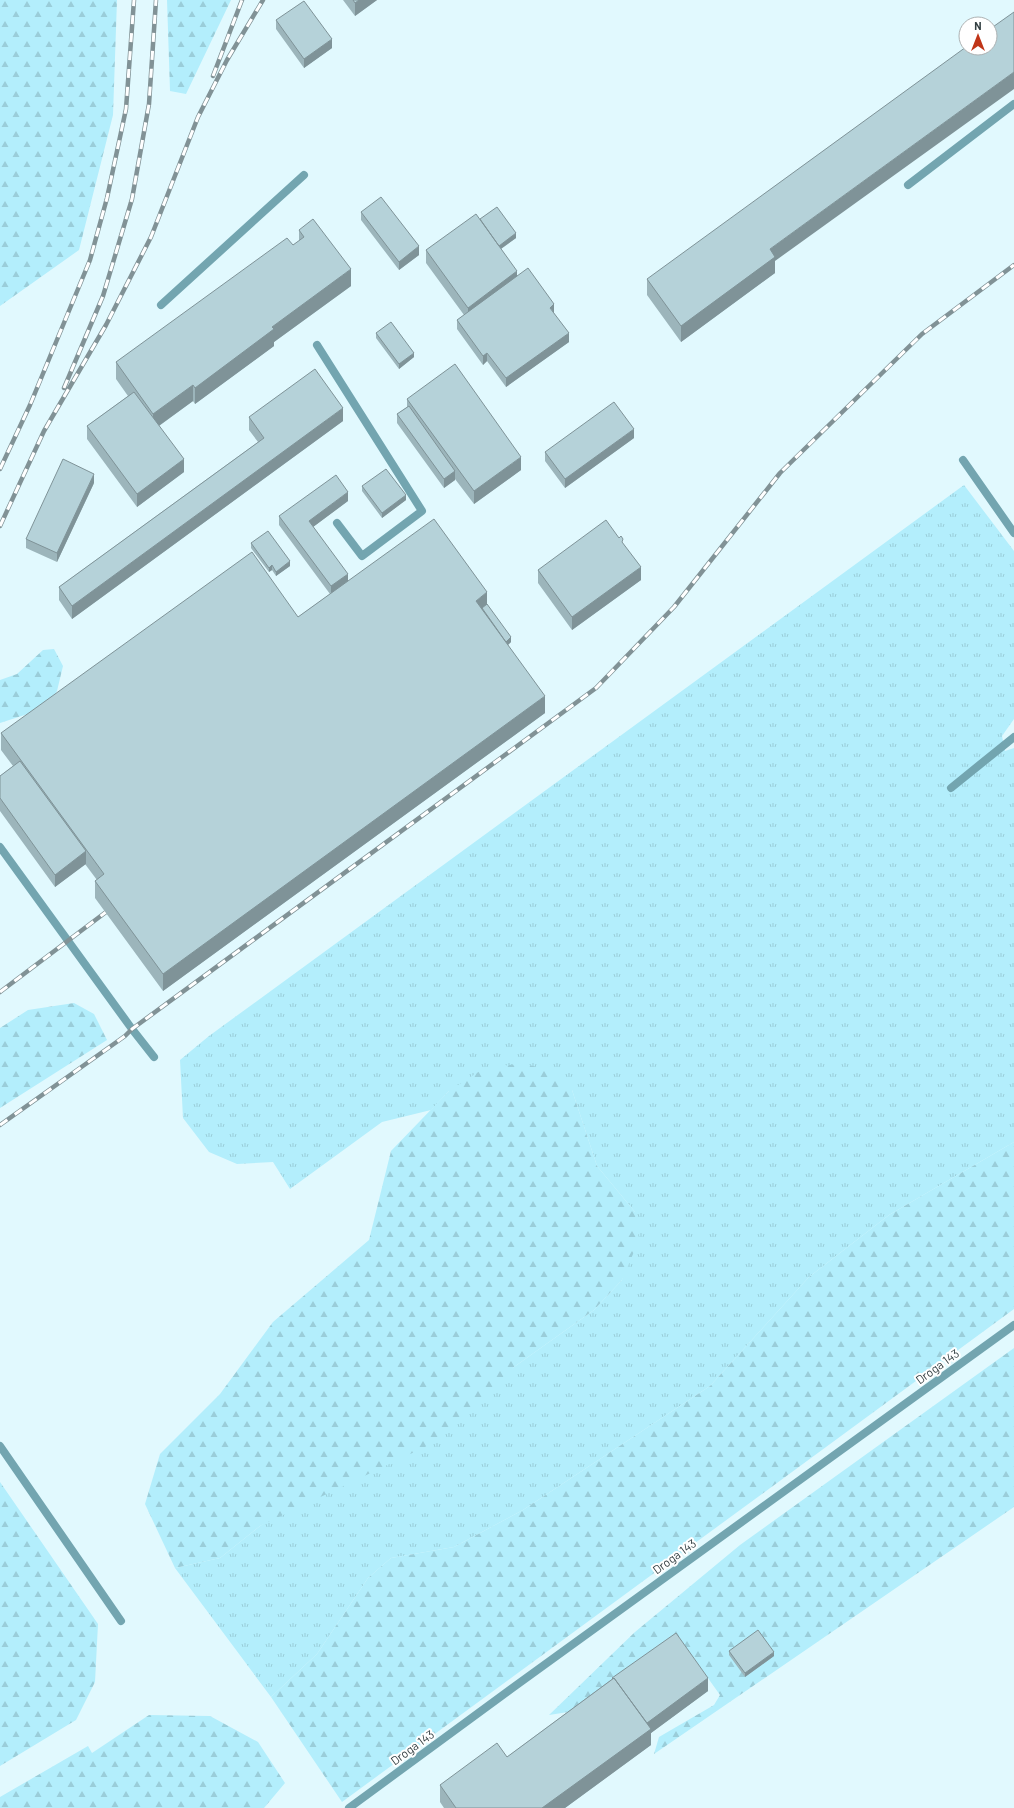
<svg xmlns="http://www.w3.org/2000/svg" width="1014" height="1808" font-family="Barlow,sans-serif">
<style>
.grass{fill:url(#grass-tufts)}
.forest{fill:url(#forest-firs)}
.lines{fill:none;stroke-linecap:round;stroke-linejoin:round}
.lane{stroke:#73a5b0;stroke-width:8}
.rail-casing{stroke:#819296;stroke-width:4.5}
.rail{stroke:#fff;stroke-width:3;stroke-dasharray:9;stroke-linecap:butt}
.wall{fill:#9cb5bb}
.shaded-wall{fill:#7f9398}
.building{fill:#b5d2d9;stroke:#7f9398}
.labels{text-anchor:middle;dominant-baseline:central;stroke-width:4;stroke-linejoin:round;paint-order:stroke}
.street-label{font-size:12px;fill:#333f42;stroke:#fff}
</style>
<defs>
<pattern id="grass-tufts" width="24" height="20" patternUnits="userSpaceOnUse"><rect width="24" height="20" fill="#b3eefc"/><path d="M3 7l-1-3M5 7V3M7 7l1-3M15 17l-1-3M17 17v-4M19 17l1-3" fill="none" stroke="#9acdd9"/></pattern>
<pattern id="forest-firs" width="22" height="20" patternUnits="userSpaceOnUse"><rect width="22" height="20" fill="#b3eefc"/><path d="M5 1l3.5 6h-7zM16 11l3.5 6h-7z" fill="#9acdd9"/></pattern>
</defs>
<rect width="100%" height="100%" fill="#e1f9fe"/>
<path class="grass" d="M 964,485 L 1014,551 L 1014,719 L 1002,736 L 1005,751 L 1014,748 L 1014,1142 L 889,1215 L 809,1277 L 710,1386 L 523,1510 L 454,1547 L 391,1558 L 368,1578 L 317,1654 L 271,1697 L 175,1568 L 220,1558 L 260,1526 L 514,1367 L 594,1310 L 622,1280 L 635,1212 L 597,1166 L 572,1090 L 449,1091 L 431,1110 L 382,1122 L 290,1189 L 273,1162 L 237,1164 L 209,1152 L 183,1118 L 180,1060 L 209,1036 Z"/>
<path class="forest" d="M 0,0 L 117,0 L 113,115 L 79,250 L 0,306 Z
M 167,0 L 231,0 L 186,94 L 170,91 Z
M 54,649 L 63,666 L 57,691 L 46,708 L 0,723 L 0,680 L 17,674 L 43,650 Z
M 74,1003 L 94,1014 L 107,1040 L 0,1108 L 0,1028 L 28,1010 Z
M 522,1063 L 555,1072 L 572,1090 L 597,1166 L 635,1212 L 639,1240 L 622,1280 L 594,1310 L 514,1367 L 429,1445 L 260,1526 L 220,1558 L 175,1568 L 145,1504 L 160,1454 L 220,1394 L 273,1322 L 369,1240 L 391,1151 L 449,1091 L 483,1069 Z
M 1014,1142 L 1014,1309 L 342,1802 L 271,1697 L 317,1654 L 368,1578 L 391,1558 L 454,1547 L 523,1510 L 710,1386 L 809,1277 L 889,1215 Z
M 1014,1348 L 1014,1507 L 654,1754 L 659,1737 L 714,1705 L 720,1695 L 678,1636 L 581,1710 L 549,1715 L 635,1632 L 740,1545 Z
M 0,1482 L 98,1624 L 95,1682 L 76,1720 L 0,1766 Z
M 149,1715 L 210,1716 L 258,1742 L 285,1783 L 264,1808 L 0,1808 L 0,1797 L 88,1746 L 92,1753 Z"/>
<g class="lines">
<path class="lane" d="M 908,185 L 1014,104
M 161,305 L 304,175
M 317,345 L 422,511 L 362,556 L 337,523
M 963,460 L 1014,533
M 951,788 L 1014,737
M 0,847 L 132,1029 L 154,1057
M 0,1446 L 121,1621
M 349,1808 L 511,1689 L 1014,1325"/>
<defs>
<path id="rail" d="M 213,76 L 242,0
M 64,388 L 103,296 L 132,199 L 149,104 L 156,0
M 0,469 L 30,405 L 90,260 L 107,198 L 126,109 L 134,0
M 0,526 L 44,431 L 106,325 L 151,237 L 198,117 L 227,60 L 263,0
M 0,992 L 106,912
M 0,1125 L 125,1036 L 132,1029 L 596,688 L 674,607 L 780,473 L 922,334 L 1014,265"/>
</defs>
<use href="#rail" class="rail-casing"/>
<use href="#rail" class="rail"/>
</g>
<path class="wall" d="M 343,0 L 377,0 L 355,16 Z
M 276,20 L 332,48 L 304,68 L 276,29 Z
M 361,212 L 419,255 L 399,270 L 361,220 Z
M 480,219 L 516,238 L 501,249 L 517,275 L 554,313 L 569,342 L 506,387 L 487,361 L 483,365 L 457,329 L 457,320 L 464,315 L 426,263 L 426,250 Z
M 299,230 L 351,286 L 274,342 L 274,346 L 195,404 L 193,401 L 159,426 L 184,472 L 137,507 L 87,439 L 87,426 L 128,396 L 116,379 L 116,362 L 293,245 L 299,241 Z
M 775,261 L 775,273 L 681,342 L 647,295 L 647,279 Z
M 376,333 L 414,357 L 399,369 L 376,338 Z
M 407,399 L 521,470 L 474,504 L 455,479 L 455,480 L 444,488 L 397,423 L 397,414 L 407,407 Z
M 249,417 L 343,421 L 72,619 L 59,600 L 59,587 L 258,442 L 249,430 Z
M 634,438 L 565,488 L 545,461 L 545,452 Z
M 94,483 L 57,562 L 26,548 L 26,539 Z
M 362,486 L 406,500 L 382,518 L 362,491 Z
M 348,501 L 313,527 L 348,581 L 487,604 L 511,642 L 508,645 L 545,713 L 163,991 L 95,898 L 95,881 L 97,880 L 85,864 L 55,887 L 0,811 L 0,776 L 13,766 L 1,750 L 1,733 L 298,617 L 330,594 L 279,525 L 279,516 Z
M 251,543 L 290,566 L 276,576 L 272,570 L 269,572 L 251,548 Z
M 623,544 L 641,580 L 572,630 L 538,583 L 538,570 Z
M 729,1651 L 774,1656 L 745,1677 L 729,1655 Z
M 612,1678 L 708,1691 L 651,1733 L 651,1745 L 565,1808 L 444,1808 L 440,1802 L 440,1785 L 507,1757 L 612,1679 Z"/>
<path class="shaded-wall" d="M 359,0 L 377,0 L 355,16 L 355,3 Z
M 332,39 L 332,48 L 304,68 L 304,59 Z
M 1014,72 L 1014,89 L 775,261 L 775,273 L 681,342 L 681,326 L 770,249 Z
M 516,233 L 516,238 L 495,253 L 495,249 Z
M 419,246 L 419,255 L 399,270 L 399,262 Z
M 351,269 L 351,286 L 274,342 L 274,346 L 195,404 L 195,388 L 272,327 Z
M 517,271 L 517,284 L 468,321 L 468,308 Z
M 554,304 L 554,313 L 550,308 Z
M 569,333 L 569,342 L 506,387 L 506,378 Z
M 414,353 L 414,357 L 399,369 L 399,364 Z
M 487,353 L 487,361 L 483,365 L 483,356 Z
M 193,385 L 193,401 L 153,430 L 153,414 Z
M 343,408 L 343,421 L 72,619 L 72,606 Z
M 634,429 L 634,438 L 565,488 L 565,479 Z
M 521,457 L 521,470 L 474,504 L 474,491 Z
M 184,459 L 184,472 L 137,507 L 137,494 Z
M 455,471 L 455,480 L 444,488 L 444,479 Z
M 94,474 L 94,483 L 57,562 L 57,553 Z
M 348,492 L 348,501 L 309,530 L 309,521 Z
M 406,495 L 406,500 L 382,518 L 382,513 Z
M 290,561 L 290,566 L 276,576 L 276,572 Z
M 272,565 L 272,570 L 269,572 L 269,568 Z
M 641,567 L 641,580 L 572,630 L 572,617 Z
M 348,574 L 348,583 L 331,595 L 331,586 Z
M 487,592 L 487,608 L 476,613 L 476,601 Z
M 511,637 L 511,642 L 500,652 L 500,647 Z
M 545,696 L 545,713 L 163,991 L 163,974 Z
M 86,851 L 86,864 L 55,887 L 55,875 Z
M 774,1652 L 774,1656 L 745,1677 L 745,1673 Z
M 708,1678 L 708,1691 L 651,1733 L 651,1745 L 565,1808 L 542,1808 L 645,1724 Z"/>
<path class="building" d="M 353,0 L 359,0 L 355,3 Z
M 304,1 L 332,39 L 304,59 L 276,20 Z
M 1014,12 L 1014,72 L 770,249 L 775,257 L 681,326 L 647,279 L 966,47 L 966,48 L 990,48 L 990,29 Z
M 381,197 L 419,246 L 399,262 L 361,212 Z
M 497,207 L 516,233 L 499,246 L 480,219 Z
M 476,214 L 517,271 L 468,308 L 426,250 Z
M 313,219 L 351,269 L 272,327 L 274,329 L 195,388 L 193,385 L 153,414 L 116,362 L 287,238 L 293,245 L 304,237 L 299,230 Z
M 528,268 L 554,304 L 550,308 L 569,333 L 506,378 L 487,353 L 483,356 L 457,320 Z
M 391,322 L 414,353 L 399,364 L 376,333 Z
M 455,364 L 521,457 L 474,491 L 407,399 Z
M 315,369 L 343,408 L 72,606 L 59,587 L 264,438 L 249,417 Z
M 134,392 L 184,459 L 137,494 L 87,426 Z
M 614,402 L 634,429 L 565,479 L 545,452 Z
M 409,406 L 455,471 L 444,479 L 397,414 Z
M 63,459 L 94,474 L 57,553 L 26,539 Z
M 386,469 L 406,495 L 382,513 L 362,486 Z
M 336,475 L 348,492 L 309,521 L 348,574 L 331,586 L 279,516 Z
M 434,519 L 487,592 L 476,601 L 545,696 L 163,974 L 95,881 L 104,874 L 1,733 L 252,552 L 298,617 Z
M 606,520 L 619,538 L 621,536 L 623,539 L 622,542 L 641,567 L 572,617 L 538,570 Z
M 268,531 L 290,561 L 276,572 L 272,565 L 269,568 L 251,543 Z
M 487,604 L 511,637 L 506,642 L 482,608 Z
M 20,761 L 86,851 L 55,875 L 0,798 L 0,776 Z
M 758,1630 L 774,1652 L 745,1673 L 729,1651 Z
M 676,1633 L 708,1678 L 647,1723 L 614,1678 L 613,1679 L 612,1678 Z
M 614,1678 L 651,1729 L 542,1808 L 456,1808 L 440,1785 L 497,1743 L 507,1757 Z"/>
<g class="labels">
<g class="street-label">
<text transform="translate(937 1366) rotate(-36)">Droga 143</text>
<text transform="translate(674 1556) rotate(-36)">Droga 143</text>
<text transform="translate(412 1747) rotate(-36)">Droga 143</text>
</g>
</g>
<g transform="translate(978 36)"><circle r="19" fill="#ffffff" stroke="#adb2b3"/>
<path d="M0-3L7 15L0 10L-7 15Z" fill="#c03518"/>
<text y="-6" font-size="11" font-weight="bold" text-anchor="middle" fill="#333f42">N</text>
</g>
</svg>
